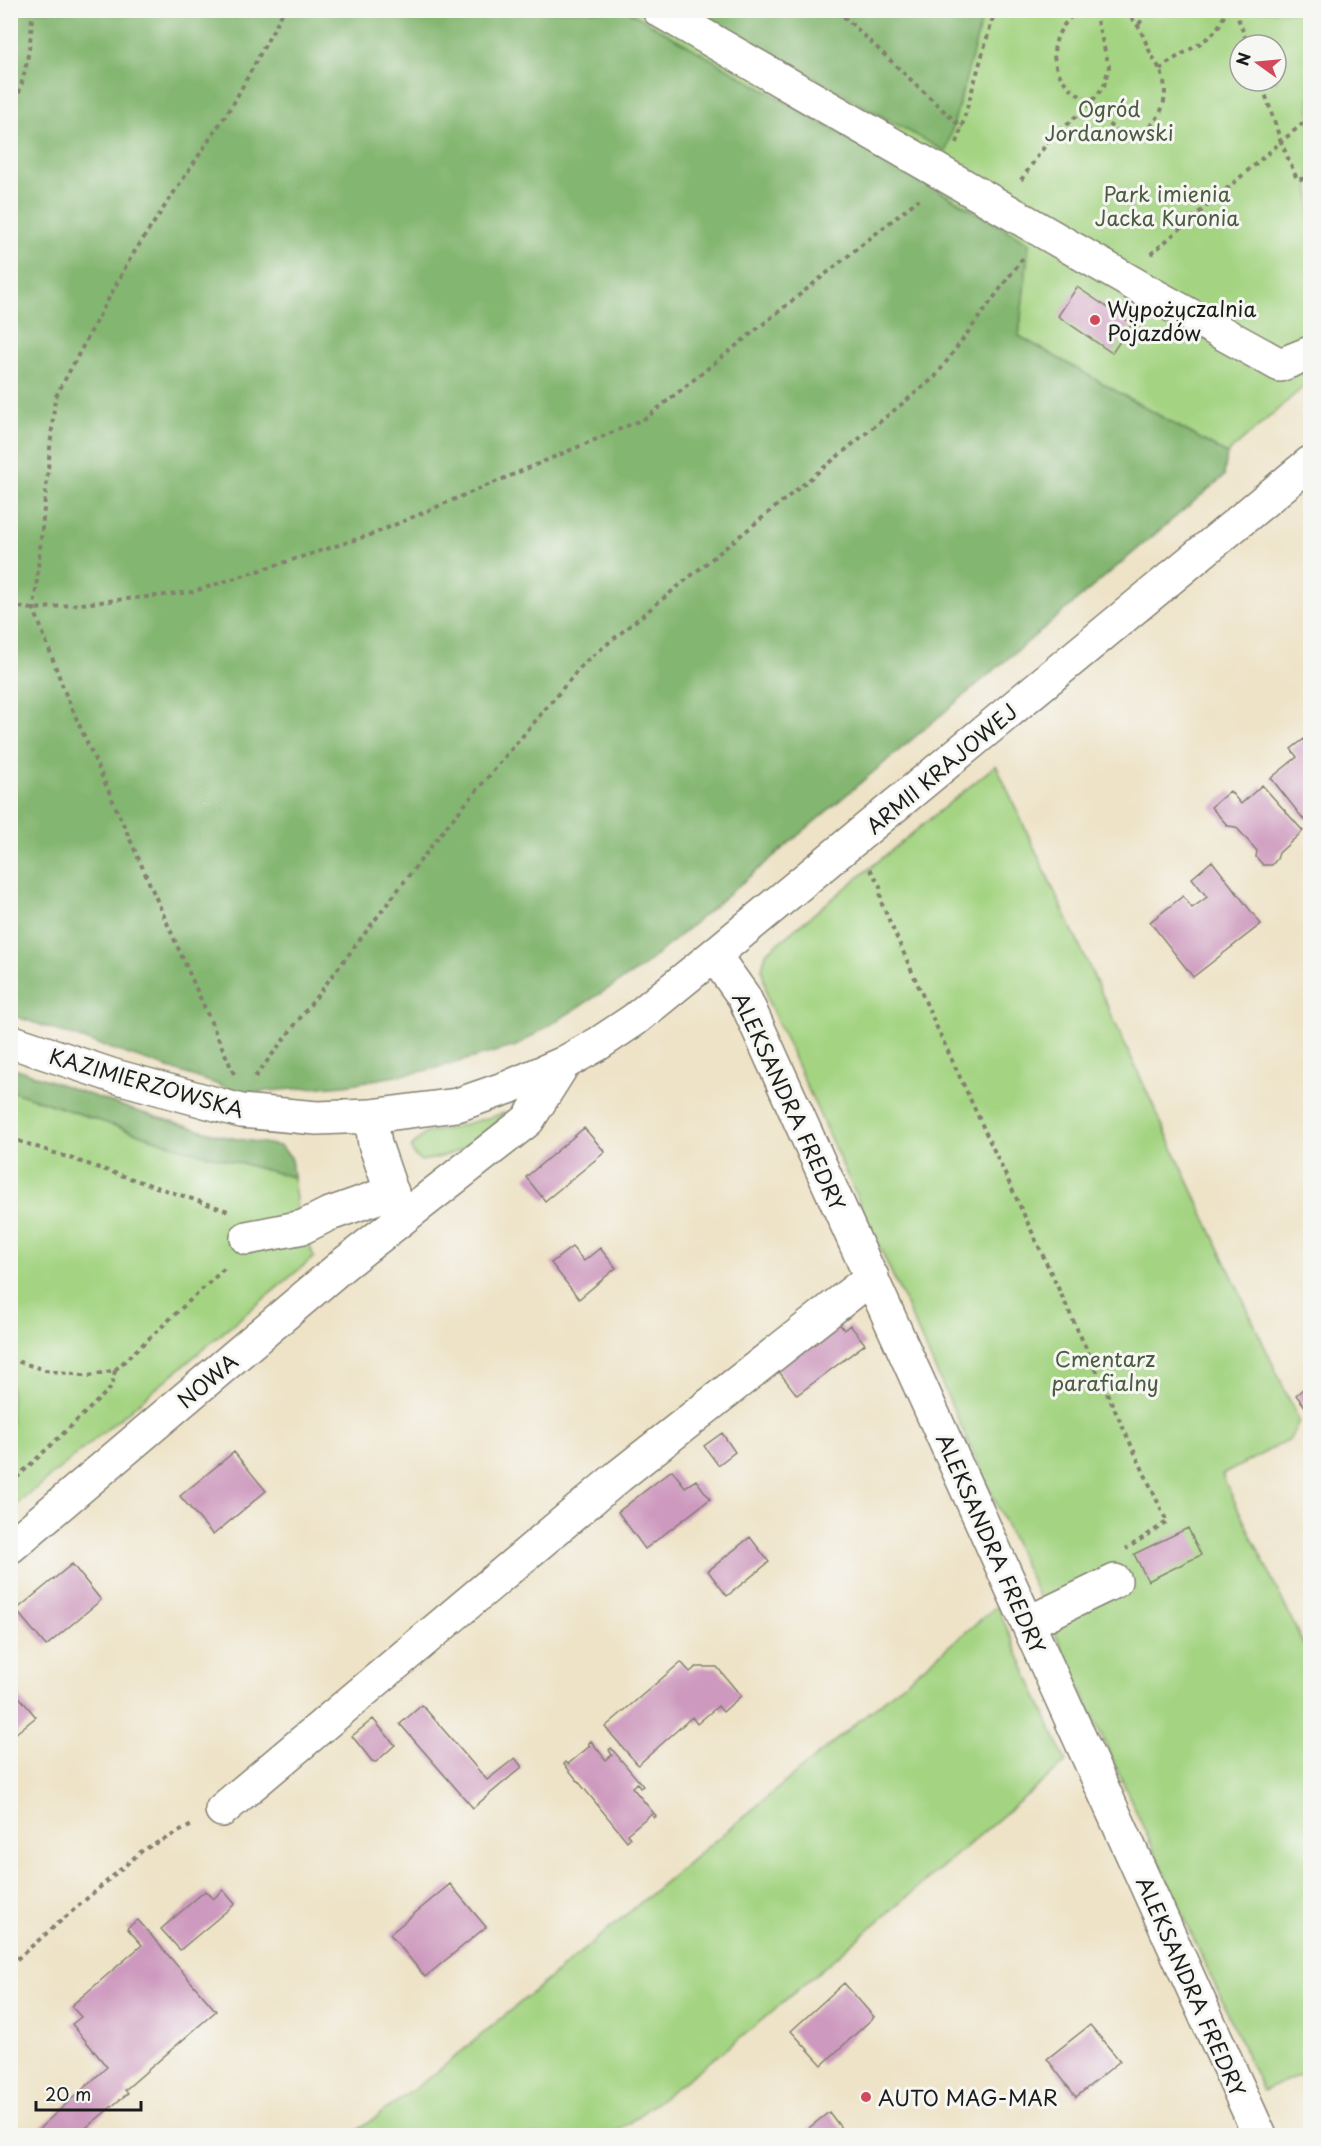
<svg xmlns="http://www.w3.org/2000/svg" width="1321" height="2146" font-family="'Playpen Sans',sans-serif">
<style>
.green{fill:#a4d482;stroke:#60784f;stroke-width:1.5;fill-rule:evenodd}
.forest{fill:#83b670;stroke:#506946;stroke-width:1.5}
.building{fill:#cd99be}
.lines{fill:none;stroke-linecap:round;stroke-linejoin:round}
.minor-casing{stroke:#858072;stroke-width:36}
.path{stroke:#858072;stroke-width:4;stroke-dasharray:4.5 4.5;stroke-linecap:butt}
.minor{stroke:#fff;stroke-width:33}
.poi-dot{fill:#d1495b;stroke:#f6f6f2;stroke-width:2}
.labels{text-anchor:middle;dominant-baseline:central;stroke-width:6;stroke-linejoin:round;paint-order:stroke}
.park-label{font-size:21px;fill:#4c5c40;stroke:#f6f6f2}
.poi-label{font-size:21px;fill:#1c1c1c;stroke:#f6f6f2;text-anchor:start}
.street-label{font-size:21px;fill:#1c1c1c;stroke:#f6f6f2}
</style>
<rect width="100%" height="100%" fill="#f6f6f2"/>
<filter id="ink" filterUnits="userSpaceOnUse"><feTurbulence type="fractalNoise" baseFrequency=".0167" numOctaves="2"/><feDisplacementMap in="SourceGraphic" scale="12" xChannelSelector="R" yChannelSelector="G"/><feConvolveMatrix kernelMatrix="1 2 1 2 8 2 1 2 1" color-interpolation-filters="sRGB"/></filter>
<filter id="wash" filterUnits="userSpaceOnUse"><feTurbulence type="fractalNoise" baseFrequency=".008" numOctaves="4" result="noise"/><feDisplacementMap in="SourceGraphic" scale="24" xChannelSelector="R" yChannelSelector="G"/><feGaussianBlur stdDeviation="1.35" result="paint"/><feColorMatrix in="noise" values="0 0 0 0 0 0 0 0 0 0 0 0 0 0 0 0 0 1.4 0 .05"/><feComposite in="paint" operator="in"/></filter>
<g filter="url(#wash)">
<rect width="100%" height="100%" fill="#eee3c7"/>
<path class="green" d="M 628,11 L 1310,11 L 1310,381 L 1227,454 L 1019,336 L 1029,243 ZM 1240,45 L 1276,45 L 1276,81 L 1240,81 Z
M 996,765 L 1299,1421 L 1290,1439 L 1222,1475 L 1310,1658 L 1310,2070 L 1263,2091 L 768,1001 L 762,969 L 766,953 Z
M 11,1091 L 181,1148 L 293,1177 L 298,1215 L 314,1257 L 11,1509 Z
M 504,1113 C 481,1143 458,1155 421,1161 L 414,1155 L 411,1148 L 416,1142 L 426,1133 L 452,1128 Z
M 997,1606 L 1066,1762 L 737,2041 L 613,2135 L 351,2135 L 432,2076 Z"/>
<path class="forest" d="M 11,11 L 628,11 L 1029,243 L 1019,336 L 1227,454 L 1224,476 L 640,969 L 516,1046 L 429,1070 L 345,1085 L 243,1093 L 11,1015 Z
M 694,11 L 984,11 L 946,152 Z
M 11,1067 L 136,1111 L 226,1137 L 280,1146 L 291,1157 L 293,1177 L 181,1148 L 11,1091 Z"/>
<g id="blocks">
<path class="building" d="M 1077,287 L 1132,324 L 1112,353 L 1058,316 Z
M 1304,739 L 1310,747 L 1310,815 L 1304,820 L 1271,778 L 1297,757 L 1291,749 Z
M 1262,785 L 1303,831 L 1279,853 L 1277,859 L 1272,865 L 1263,865 L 1256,857 L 1257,851 L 1236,827 L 1228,826 L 1211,807 L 1230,791 L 1241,804 Z
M 1212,861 L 1261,924 L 1193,977 L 1150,922 L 1183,896 L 1192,908 L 1207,897 L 1192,878 Z
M 584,1128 L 605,1152 L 545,1201 L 526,1177 Z
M 572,1247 L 584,1261 L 600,1248 L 616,1268 L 579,1299 L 551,1263 Z
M 835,1318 L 844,1330 L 850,1325 L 865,1344 L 797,1395 L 773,1364 Z
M 1310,1383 L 1310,1413 L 1296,1395 Z
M 722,1433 L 735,1452 L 718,1465 L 704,1446 Z
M 234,1452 L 266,1491 L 213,1535 L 180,1496 Z
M 672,1470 L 685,1487 L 696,1480 L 710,1499 L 645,1549 L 618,1512 Z
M 1188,1528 L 1201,1555 L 1148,1581 L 1134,1554 Z
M 750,1537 L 769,1562 L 727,1596 L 708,1571 Z
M 72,1564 L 101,1600 L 46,1646 L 16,1610 Z
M 681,1662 L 690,1672 L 696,1667 L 717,1667 L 741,1696 L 723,1712 L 718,1706 L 697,1724 L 692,1717 L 638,1765 L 605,1727 Z
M 10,1681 L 18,1690 L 15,1692 L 36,1717 L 10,1738 Z
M 422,1705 L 487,1780 L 515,1758 L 522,1767 L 473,1808 L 400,1724 Z
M 373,1719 L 395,1745 L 376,1762 L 372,1761 L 352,1736 Z
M 591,1741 L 606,1760 L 612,1755 L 609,1750 L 611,1748 L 643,1786 L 640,1788 L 637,1783 L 632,1787 L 656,1816 L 654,1818 L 651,1814 L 627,1834 L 630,1838 L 627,1841 L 564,1764 L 566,1762 L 568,1764 L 590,1746 L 588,1744 Z
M 450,1884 L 486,1927 L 425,1977 L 390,1934 Z
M 223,1890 L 235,1904 L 180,1950 L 161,1929 L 205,1891 L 213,1899 Z
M 138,1920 L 216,2011 L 125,2090 L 128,2093 L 76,2136 L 31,2136 L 107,2067 L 72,2024 L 81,2017 L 71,2006 L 142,1945 L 127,1928 Z
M 844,1983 L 874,2017 L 822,2065 L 791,2031 Z
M 1090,2025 L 1120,2061 L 1076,2097 L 1047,2059 Z
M 829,2112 L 847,2136 L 799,2136 Z"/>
</g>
</g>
<g filter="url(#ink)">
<use href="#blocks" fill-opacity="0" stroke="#858072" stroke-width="1.5"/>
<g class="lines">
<defs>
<path id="minor" d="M 659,10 L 1148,292 L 1280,365 L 1310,353
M 714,955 L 744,997 L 1260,2136
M 10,1041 L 111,1075 L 241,1111 L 317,1118 L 371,1116 L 457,1105 L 509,1087 L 564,1063 L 598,1044 L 634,1020 L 714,955 L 1310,463
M 371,1116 L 375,1144 L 397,1208 L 401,1211
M 247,1238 L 303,1227 L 327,1215 L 392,1192
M 10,1547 L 344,1264 L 528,1120 L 564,1063
M 1028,1623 L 1115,1581
M 222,1810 L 619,1476 L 872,1277"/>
</defs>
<use href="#minor" class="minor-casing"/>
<path class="path" d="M 837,10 L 962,128
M 1079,10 C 1052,30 1044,63 1070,88 C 1078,95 1087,100 1095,108 C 1105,117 1110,132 1126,133 C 1160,135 1173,95 1160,70 C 1156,61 1150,54 1147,45 C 1140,29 1137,19 1120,10
M 1235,10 L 1248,45
M 1139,24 L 1149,10
M 1160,70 C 1176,54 1199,48 1215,31 C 1220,26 1223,17 1227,10
M 1310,117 L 1281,142 L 1297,179 L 1310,179
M 10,119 C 23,85 32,48 32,10
M 957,143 L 995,10
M 1021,180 L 1049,140 L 1091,103 L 1104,86 L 1109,66 L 1094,10
M 1151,254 L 1281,142 L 1261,81
M 10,606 L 34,609 L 192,592 L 373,534 L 646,418 L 919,199
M 870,869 L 880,886 L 881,902 L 938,1030 L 1167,1522 L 1126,1549
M 234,1074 L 66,695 L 34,609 L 55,398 L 131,257 L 233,104 L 284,10
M 255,1077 L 446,827 L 584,663 L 935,377 L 1023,258
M 10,1138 L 228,1211
M 10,1359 L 45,1370 L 89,1376 L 115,1370 L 227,1266
M 10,1484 L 112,1387 L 115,1370
M 10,1965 L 143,1850 L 192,1825"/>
<use href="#minor" class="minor"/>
</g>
</g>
<g class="poi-dot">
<circle cx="1095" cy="320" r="6"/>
<circle cx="866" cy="2097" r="6"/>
</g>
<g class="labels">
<g class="park-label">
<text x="1109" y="108">Ogród<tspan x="1109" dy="24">Jordanowski</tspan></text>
<text x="1167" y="193">Park imienia<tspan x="1167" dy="24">Jacka Kuronia</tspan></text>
<text x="1105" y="1358">Cmentarz<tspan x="1105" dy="24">parafialny</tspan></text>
</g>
<g class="poi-label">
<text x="1107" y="308">Wypożyczalnia<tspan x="1107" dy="24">Pojazdów</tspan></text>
<text x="878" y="2097">AUTO MAG-MAR</text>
</g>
<g class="street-label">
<text transform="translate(941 768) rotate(-40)">ARMII KRAJOWEJ</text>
<text transform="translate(147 1082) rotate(16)">KAZIMIERZOWSKA</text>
<text transform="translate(790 1101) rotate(65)">ALEKSANDRA FREDRY</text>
<text transform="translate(207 1380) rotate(-40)">NOWA</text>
<text transform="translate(992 1543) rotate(66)">ALEKSANDRA FREDRY</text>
<text transform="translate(1192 1986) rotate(66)">ALEKSANDRA FREDRY</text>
</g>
</g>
<rect width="1321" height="2146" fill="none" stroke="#f6f6f2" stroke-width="36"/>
<g transform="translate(1258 63) rotate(285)"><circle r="28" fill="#f6f6f2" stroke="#9f9f9c" stroke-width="1.5"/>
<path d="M0-4.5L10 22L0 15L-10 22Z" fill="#d1495b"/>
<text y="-9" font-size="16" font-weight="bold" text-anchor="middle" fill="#1c1c1c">N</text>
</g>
<path d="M36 2101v9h105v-9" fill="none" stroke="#1c1c1c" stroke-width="3"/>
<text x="45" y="2101" font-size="18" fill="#1c1c1c" stroke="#f6f6f2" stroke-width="4.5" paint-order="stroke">20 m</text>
</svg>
